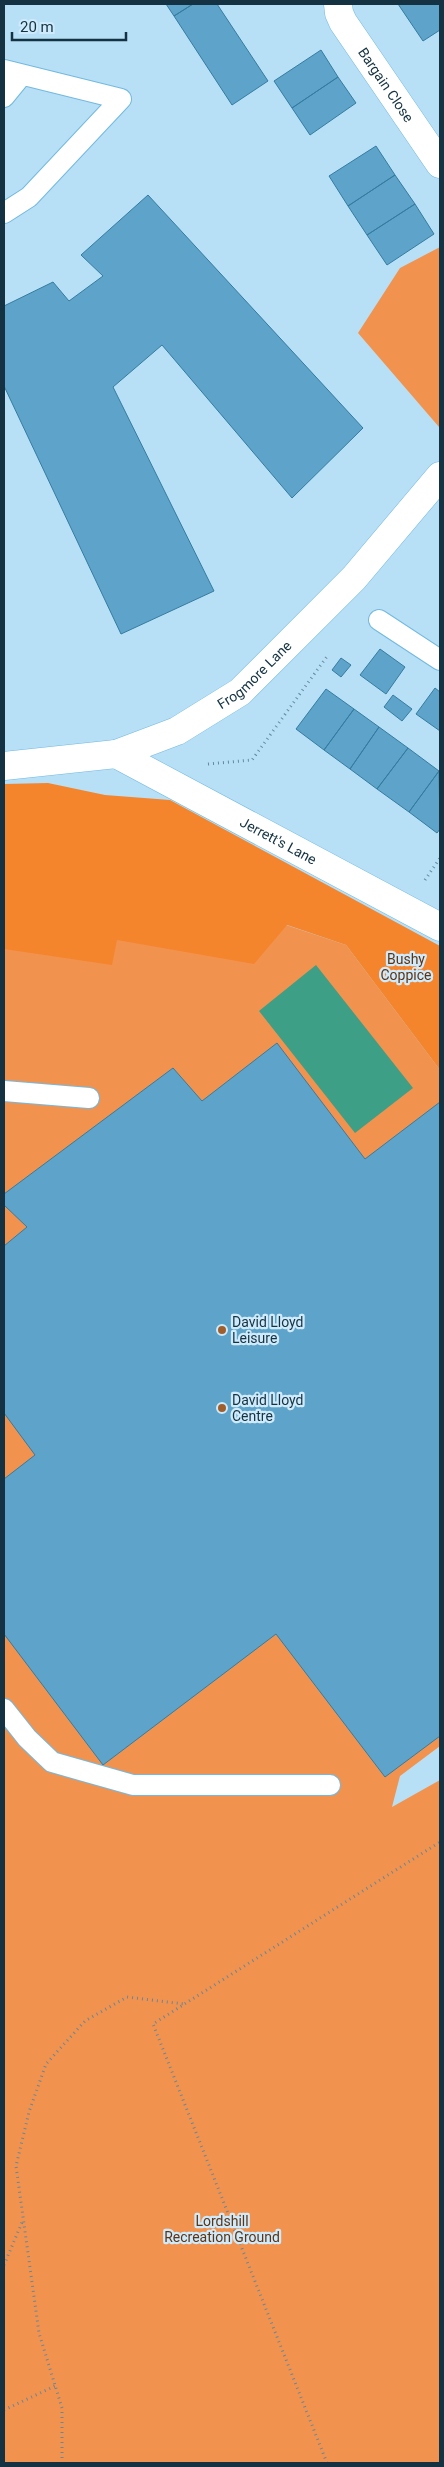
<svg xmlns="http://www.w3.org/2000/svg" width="444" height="2467" font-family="Roboto,sans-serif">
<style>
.green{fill:#f2924f}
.forest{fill:#f4852d}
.water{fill:#3c9f86}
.building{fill:#5ea4ca;stroke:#357ca0}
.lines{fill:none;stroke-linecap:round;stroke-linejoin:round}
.service-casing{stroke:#72b9df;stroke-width:22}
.minor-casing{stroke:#72b9df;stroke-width:29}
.path{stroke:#65889b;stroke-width:3;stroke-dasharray:1 4;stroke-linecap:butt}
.service{stroke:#fff;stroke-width:20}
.minor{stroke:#fff;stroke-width:28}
.poi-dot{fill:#a15e2d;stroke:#cfebfb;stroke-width:2}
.labels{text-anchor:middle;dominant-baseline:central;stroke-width:4.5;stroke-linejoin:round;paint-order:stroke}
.street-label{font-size:14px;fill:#143241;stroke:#cfebfb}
.park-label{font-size:14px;fill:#5f3312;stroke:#cfebfb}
.poi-label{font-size:14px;fill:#143241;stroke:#cfebfb;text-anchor:start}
</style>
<rect width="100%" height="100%" fill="#b7e0f7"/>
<path class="green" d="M 440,247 L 440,425 L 439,427 L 358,333 L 400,268 Z
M 4,844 L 97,862 L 346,945 L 440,1070 L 440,1746 L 400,1776 L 392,1807 L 440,1780 L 440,2463 L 4,2463 Z"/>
<path class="forest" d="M 48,783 L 105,795 L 170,800 L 440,946 L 440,1070 L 346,945 L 287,925 L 254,964 L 117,940 L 112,965 L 4,949 L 4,784 Z"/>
<path class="water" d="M 316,965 L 413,1088 L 355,1133 L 259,1011 Z"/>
<path class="building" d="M 166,4 L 193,4 L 174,16 Z
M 193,4 L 217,4 L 268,81 L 232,105 L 174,16 Z
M 398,4 L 440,4 L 440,30 L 423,41 Z
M 321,50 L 338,77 L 292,108 L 274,81 Z
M 338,77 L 356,103 L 310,135 L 292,108 Z
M 376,146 L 395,175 L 348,206 L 329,176 Z
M 395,175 L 415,204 L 367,235 L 348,206 Z
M 148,195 L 363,428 L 292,498 L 162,345 L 113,387 L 214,591 L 121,634 L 4,386 L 4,306 L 53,282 L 69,301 L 103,276 L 81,255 Z
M 415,204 L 434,234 L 387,265 L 367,235 Z
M 380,649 L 405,667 L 386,694 L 360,675 Z
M 341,658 L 351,665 L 341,677 L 332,670 Z
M 435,688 L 440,692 L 440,731 L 416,714 Z
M 326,689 L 354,709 L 324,750 L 296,729 Z
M 393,695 L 412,709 L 402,721 L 384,707 Z
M 354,709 L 379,727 L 350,769 L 324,750 Z
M 379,727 L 408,748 L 377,789 L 350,769 Z
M 408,748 L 439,771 L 409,812 L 377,789 Z
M 439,771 L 440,829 L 437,833 L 409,812 Z
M 277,1043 L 365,1159 L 440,1102 L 440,1736 L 385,1777 L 276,1634 L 103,1765 L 4,1634 L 4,1479 L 35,1455 L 4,1413 L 4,1246 L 27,1227 L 4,1205 L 4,1194 L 173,1068 L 202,1101 Z"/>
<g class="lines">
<defs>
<path id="service" d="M 4,70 L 121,99 L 29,197 L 4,213
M 4,97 L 22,75
M 379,620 L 440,660
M 4,1091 L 89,1098
M 4,1709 L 27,1738 L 52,1762 L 133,1785 L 330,1785"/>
<g id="minor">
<path id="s1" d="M 338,4 L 339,13 L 343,22 L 440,164"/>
<path id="s2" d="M 116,754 L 440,927"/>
<path id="s3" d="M 4,766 L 116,754 L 177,731 L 240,692 L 354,578 L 440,476"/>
</g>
</defs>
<use href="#service" class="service-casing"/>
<use href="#minor" class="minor-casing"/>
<path class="path" d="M 208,764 L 252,760 L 328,655
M 425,880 L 440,858
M 4,2265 L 23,2220
M 4,2410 L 55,2386
M 62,2463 L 62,2408 L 39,2333 L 16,2166 L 29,2112 L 46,2064 L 85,2021 L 127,1997 L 184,2004
M 327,2463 L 153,2024 L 440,1842"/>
<use href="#service" class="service"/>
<use href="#minor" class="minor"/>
</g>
<g class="poi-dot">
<circle cx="222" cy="1330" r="5"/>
<circle cx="222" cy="1408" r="5"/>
</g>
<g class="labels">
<g class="street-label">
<text stroke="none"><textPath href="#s1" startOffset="95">Bargain Close</textPath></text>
<text stroke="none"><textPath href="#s3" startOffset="274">Frogmore Lane</textPath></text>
<text stroke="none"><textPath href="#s2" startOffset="184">Jerrett's Lane</textPath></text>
</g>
<g class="park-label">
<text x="406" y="959">Bushy<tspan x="406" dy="16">Coppice</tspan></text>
<text x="222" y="2221">Lordshill<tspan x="222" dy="16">Recreation Ground</tspan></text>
</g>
<g class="poi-label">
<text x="232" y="1322">David Lloyd<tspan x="232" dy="16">Leisure</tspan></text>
<text x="232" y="1400">David Lloyd<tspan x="232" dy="16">Centre</tspan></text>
</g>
</g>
<rect width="444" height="2467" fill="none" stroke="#143241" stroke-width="10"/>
<path d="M12 32v8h114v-8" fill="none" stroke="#143241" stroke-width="2.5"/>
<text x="20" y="32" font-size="15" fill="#143241" stroke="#cfebfb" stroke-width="4" paint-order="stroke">20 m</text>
</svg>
